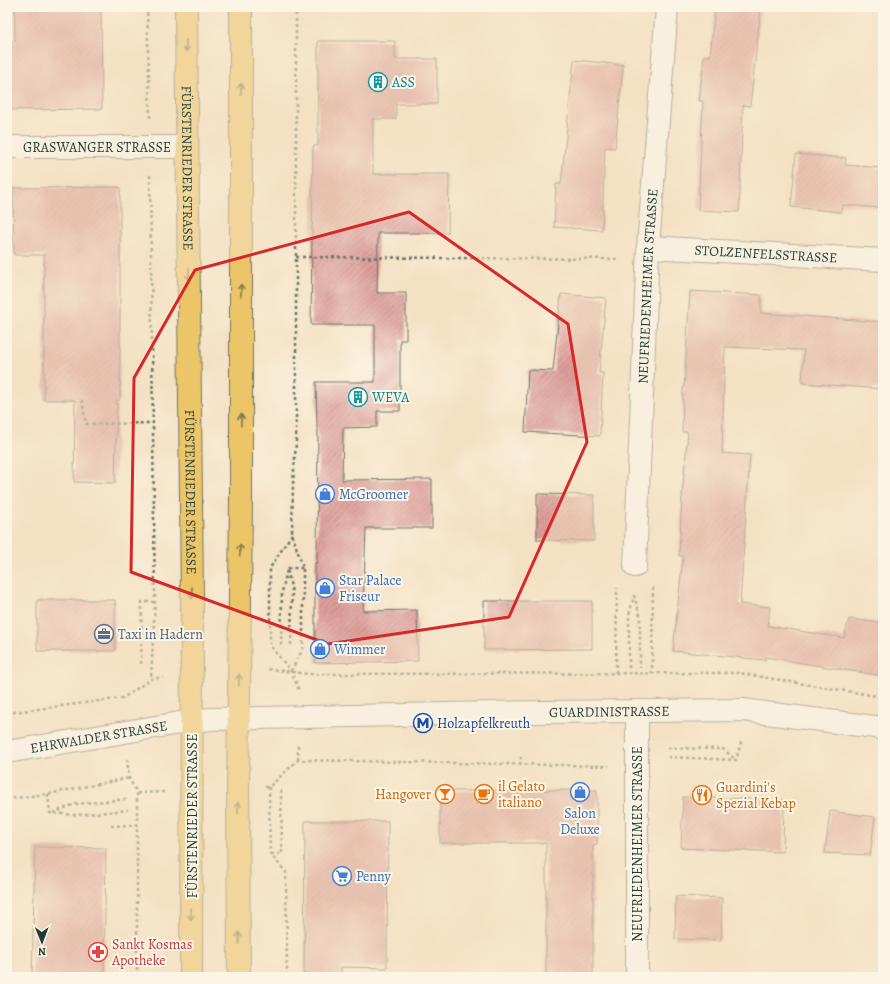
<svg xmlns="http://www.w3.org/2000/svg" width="890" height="984" font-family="Alegreya,serif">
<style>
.building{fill:url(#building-hatch)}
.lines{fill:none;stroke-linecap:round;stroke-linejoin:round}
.minor-casing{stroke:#6a7666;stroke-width:24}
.major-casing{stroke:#6a7666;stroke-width:24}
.path{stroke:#6a7666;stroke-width:2.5;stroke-dasharray:3 3;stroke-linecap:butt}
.minor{stroke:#fff;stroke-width:22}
.major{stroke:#edc569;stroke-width:22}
.oneway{stroke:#7c7a4c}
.marked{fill:none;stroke:#d62828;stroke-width:3;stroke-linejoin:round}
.labels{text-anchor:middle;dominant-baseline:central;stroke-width:4;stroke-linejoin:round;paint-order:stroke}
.culture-label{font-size:14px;fill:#0d838f;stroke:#fcf5e5;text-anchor:start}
.street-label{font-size:14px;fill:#1f3d34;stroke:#fcf5e5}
.shop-label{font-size:14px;fill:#366cbe;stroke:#fcf5e5;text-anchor:start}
.service-label{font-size:14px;fill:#4e5e75;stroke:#fcf5e5;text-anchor:start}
.transit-label{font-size:14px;fill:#164399;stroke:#fcf5e5;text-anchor:start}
.food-label{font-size:14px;fill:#c56008;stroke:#fcf5e5;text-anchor:start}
.health-label{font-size:14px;fill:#be3a42;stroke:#fcf5e5;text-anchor:start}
</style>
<defs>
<pattern id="building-hatch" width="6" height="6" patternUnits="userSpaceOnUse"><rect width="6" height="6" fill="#de9f9a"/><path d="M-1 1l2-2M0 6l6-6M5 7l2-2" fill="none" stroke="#b3837e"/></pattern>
</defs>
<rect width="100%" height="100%" fill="#fcf5e5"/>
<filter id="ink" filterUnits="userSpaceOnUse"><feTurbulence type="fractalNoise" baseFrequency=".025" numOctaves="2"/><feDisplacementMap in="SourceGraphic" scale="8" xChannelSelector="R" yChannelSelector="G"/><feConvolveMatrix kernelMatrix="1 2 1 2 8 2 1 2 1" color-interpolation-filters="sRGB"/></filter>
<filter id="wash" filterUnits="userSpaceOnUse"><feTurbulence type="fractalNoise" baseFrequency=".012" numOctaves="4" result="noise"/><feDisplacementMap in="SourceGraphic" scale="16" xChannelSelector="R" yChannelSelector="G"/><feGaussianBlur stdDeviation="0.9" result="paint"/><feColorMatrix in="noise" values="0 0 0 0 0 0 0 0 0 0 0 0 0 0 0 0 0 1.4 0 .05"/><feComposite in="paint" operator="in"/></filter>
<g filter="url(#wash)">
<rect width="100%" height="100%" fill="#f4e1c4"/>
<g id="blocks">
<path class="building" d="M 15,7 L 101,7 L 102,109 L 7,110 L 7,41 L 15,41 Z
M 715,7 L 761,7 L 750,106 L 743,105 L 739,212 L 698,210 L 703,101 L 699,101 L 704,56 L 710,56 Z
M 318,41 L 395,41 L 395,59 L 437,59 L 437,104 L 396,104 L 396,119 L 373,119 L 373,174 L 449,174 L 448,233 L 378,233 L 377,293 L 406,293 L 406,340 L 400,340 L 400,411 L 377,411 L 377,427 L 343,428 L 342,480 L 432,479 L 432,528 L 366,528 L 363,611 L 417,610 L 418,661 L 315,663 L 315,563 L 317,563 L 318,428 L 317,428 L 316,382 L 375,382 L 375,325 L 311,325 L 313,146 L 318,146 Z
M 574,60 L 623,65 L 615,148 L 605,147 L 602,230 L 554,227 L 556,184 L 561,184 Z
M 796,154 L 846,158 L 845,165 L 883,168 L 883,208 L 842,205 L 841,212 L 791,207 Z
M 120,187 L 120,400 L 117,400 L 115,483 L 74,482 L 75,400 L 44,400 L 44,255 L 14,255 L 13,188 Z
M 690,291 L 761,295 L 761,313 L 883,322 L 883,389 L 802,383 L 804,350 L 725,347 L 722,453 L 750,455 L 740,604 L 770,607 L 768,626 L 844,638 L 849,619 L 883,623 L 883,676 L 765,657 L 765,660 L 673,651 L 683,556 L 679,556 L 682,496 L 688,432 L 682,432 L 683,388 L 684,388 Z
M 561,294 L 606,298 L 599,373 L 603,373 L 600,436 L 525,432 L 528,370 L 553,371 Z
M 537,494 L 594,495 L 594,541 L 537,540 Z
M 37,600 L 115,600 L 115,651 L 37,651 Z
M 484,601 L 592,601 L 592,649 L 484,650 Z
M 597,790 L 597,844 L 593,845 L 593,977 L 546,977 L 546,843 L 440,843 L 440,791 Z
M 683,797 L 784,800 L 783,852 L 681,848 Z
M 830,811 L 875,817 L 870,855 L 825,853 Z
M 305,821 L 388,821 L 387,968 L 341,967 L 341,977 L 304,977 Z
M 35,847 L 106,848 L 104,977 L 32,977 Z
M 676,896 L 722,898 L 721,940 L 675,939 Z"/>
</g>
</g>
<g filter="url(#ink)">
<use href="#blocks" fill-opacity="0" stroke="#6a7666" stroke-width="1"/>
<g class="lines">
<defs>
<g id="minor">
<path id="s1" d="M 7,147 L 187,147"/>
<path id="s2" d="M 648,247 L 883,260"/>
<path id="s3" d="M 635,566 L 648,247 L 667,7"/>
<path d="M 637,711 L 637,977"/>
<path id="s4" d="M 7,752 L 125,732 L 192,721 L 211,719 L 543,712 L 743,710 L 883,728"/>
</g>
<g id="major">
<path id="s5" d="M 186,7 L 192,600 L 191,977"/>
<path d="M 239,977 L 238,789 L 241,499 L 241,7"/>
</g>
</defs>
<use href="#minor" class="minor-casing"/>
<use href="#major" class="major-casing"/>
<path class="path" d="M 147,7 L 150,118
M 150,175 L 155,602 L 151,679
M 296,257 L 620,259
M 82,400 L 86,424 L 153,423
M 292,534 L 270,568 L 270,646 L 291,671 L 298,687 L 298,690
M 281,645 L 282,592 L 287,570
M 291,645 L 292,592 L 287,568 L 303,568
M 141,664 L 142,602 L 155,602
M 629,668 L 629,615 L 634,596 L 640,615 L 640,668
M 268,669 L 308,674 L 738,673 L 883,697
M 291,671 L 303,649 L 303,568 L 292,534 L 293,484 L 296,442 L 296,7
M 616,673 L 617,588
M 652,674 L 653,586
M 7,713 L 123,698 L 151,679 L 163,677
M 668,748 L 723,749 L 736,760
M 668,757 L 736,760 L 742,739
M 127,759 L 129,778 L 137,793 L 137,977
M 298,760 L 298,745
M 520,765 L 521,757
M 265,787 L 269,787 L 298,760 L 609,766
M 269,787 L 270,854 L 286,872 L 287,977
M 137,793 L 164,792
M 48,794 L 50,813 L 76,815 L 128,810
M 7,799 L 48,794 L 129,778
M 53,813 L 75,804 L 128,799
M 111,826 L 136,825
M 271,854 L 282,854 L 281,790"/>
<use href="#minor" class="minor"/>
<use href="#major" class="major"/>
</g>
<defs><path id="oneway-shaft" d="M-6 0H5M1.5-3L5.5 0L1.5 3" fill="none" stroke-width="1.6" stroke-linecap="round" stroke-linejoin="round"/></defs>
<g class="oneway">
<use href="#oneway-shaft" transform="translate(186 46) rotate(89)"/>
<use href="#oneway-shaft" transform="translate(241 89) rotate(-90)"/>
<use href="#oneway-shaft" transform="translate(189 274) rotate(89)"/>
<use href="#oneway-shaft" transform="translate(241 290) rotate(-90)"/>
<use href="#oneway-shaft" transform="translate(241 420) rotate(-90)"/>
<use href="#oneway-shaft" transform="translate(240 550) rotate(-89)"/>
<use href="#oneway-shaft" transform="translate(192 593) rotate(89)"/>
<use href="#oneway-shaft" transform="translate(239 680) rotate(-89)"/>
<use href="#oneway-shaft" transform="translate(238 808) rotate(-90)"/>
<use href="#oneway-shaft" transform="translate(191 914) rotate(90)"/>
<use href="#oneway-shaft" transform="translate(239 938) rotate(-90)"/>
</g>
</g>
<path d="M0 0H890V984H0ZM 409,212 L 568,324 L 587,442 L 509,617 L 328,644 L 131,572 L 134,378 L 195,270 Z" fill="#f4e1c4" fill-opacity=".55" fill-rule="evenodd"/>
<path class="marked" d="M 409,212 L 568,324 L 587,442 L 509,617 L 328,644 L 131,572 L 134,378 L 195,270 Z"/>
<defs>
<symbol id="building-ring" viewBox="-11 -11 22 22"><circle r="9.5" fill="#fcf5e5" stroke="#0f9aa8" stroke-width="1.5"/><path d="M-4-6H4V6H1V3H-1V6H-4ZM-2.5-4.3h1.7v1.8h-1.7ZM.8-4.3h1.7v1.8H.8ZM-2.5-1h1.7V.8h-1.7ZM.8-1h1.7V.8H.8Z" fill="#0f9aa8"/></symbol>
<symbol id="shop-ring" viewBox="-11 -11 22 22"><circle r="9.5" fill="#fcf5e5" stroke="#3f7fe0" stroke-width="1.5"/><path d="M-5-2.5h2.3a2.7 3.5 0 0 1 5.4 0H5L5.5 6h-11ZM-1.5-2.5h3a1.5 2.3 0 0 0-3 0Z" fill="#3f7fe0"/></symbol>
<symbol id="office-ring" viewBox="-11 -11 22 22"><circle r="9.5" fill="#fcf5e5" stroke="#5c6f8a" stroke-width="1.5"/><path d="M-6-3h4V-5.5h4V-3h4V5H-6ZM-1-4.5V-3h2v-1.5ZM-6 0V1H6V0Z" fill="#5c6f8a"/></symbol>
<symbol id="metro-ring" viewBox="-11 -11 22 22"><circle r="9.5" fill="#fcf5e5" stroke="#1a4fb4" stroke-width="1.5"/><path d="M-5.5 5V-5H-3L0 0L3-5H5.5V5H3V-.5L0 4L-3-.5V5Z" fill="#1a4fb4"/></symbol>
<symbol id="bar-ring" viewBox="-11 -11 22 22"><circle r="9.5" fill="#fcf5e5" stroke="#e8710a" stroke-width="1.5"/><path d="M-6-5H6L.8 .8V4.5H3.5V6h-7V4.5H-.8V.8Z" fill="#e8710a"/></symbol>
<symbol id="cafe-ring" viewBox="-11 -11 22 22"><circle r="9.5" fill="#fcf5e5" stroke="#e8710a" stroke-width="1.5"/><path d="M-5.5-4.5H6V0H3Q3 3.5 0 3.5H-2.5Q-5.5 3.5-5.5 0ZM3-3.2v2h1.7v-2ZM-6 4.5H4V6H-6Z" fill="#e8710a"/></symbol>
<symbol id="restaurant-ring" viewBox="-11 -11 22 22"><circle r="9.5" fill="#fcf5e5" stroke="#e8710a" stroke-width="1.5"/><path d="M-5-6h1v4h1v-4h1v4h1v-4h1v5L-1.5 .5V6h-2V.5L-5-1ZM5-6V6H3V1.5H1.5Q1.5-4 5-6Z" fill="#e8710a"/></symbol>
<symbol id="supermarket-ring" viewBox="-11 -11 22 22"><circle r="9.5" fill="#fcf5e5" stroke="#3f7fe0" stroke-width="1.5"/><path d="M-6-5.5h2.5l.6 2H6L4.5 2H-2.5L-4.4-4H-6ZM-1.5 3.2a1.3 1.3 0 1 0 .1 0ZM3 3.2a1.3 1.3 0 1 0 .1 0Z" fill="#3f7fe0"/></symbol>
<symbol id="pharmacy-ring" viewBox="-11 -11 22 22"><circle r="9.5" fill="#fcf5e5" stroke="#e0444e" stroke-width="1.5"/><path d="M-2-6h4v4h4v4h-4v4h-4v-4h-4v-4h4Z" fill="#e0444e"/></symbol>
</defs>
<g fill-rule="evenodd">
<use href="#building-ring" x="367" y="71" width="22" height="22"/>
<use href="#building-ring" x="347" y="386" width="22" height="22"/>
<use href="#shop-ring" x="314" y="483" width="22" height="22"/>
<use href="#shop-ring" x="314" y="577" width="22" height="22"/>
<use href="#office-ring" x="93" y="623" width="22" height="22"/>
<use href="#shop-ring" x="309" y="638" width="22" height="22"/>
<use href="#metro-ring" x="412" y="712" width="22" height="22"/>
<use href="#shop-ring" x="569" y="781" width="22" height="22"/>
<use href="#bar-ring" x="434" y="783" width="22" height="22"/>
<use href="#cafe-ring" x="473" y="783" width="22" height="22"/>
<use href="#restaurant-ring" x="691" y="784" width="22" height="22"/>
<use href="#supermarket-ring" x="331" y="865" width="22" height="22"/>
<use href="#pharmacy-ring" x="87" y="941" width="22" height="22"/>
</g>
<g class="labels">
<g class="culture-label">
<text x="392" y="82">ASS</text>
<text x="372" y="397">WEVA</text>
</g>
<g class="street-label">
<text stroke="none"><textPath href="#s1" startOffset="90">GRASWANGER STRASSE</textPath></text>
<text stroke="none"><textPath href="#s5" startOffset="161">FÜRSTENRIEDER STRASSE</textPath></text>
<text stroke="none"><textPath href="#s2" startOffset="118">STOLZENFELSSTRASSE</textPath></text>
<text stroke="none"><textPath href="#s3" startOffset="280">NEUFRIEDENHEIMER STRASSE</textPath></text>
<text stroke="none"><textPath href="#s5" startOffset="485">FÜRSTENRIEDER STRASSE</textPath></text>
<text stroke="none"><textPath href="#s4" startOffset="605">GUARDINISTRASSE</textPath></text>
<text stroke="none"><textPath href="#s4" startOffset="93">EHRWALDER STRASSE</textPath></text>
<text transform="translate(192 816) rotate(-90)">FÜRSTENRIEDER STRASSE</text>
<text transform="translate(637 844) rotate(-90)">NEUFRIEDENHEIMER STRASSE</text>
</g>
<g class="shop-label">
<text x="339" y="494">McGroomer</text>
<text x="339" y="580">Star Palace<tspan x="339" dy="16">Friseur</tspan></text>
<text x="334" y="649">Wimmer</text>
<text x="580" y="813" text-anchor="middle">Salon<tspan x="580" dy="16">Deluxe</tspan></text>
<text x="356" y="876">Penny</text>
</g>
<g class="service-label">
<text x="118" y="634">Taxi in Hadern</text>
</g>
<g class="transit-label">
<text x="437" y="723">Holzapfelkreuth</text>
</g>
<g class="food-label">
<text x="498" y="786">il Gelato<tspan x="498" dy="16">italiano</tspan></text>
<text x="716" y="787">Guardini's<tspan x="716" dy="16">Spezial Kebap</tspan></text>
<text x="431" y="794" text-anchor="end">Hangover</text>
</g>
<g class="health-label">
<text x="112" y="944">Sankt Kosmas<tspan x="112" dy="16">Apotheke</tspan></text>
</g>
</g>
<rect width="890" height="984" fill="none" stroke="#fcf5e5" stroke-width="24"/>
<g transform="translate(42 942) rotate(179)" stroke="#fcf5e5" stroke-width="3" paint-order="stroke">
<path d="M0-3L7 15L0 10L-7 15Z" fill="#1f3d34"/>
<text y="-6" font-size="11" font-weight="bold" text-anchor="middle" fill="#1f3d34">N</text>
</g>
</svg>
